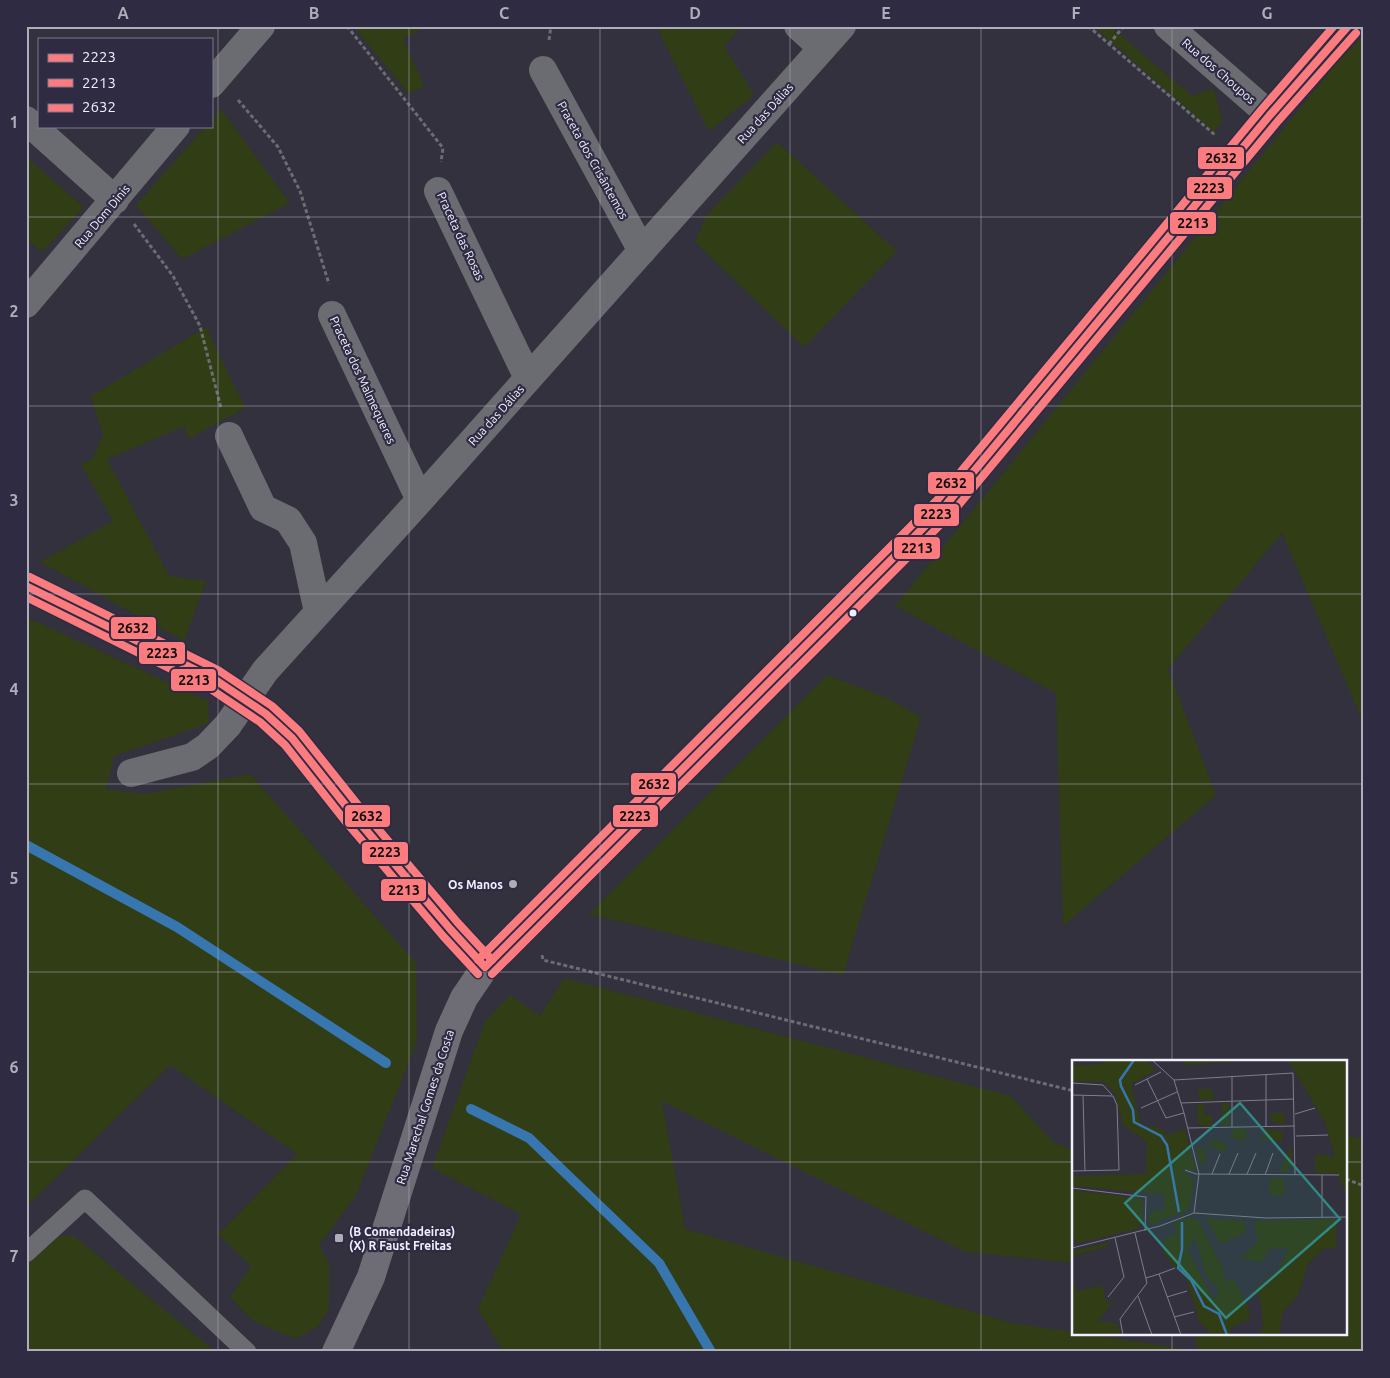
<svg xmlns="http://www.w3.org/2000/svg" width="1390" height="1378" font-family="Ubuntu,sans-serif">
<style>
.green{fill:#313d15}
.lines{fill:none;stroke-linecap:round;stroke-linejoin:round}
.stream{stroke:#3876af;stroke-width:10}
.path{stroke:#6c6c73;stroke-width:3;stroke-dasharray:4 2.5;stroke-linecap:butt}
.service{stroke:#6b6b72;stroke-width:19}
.minor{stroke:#6b6b72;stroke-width:28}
.tertiary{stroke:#6b6b72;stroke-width:28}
.secondary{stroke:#6e6d76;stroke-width:28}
.bus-1-casing{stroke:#2e2b43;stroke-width:11}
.bus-2-casing{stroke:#2e2b43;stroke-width:11}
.bus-3-casing{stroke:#2e2b43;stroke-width:11}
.bus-1{stroke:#fc7b7f;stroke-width:8}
.bus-2{stroke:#fc7b7f;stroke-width:8}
.bus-3{stroke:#fc7b7f;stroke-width:8}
.grid{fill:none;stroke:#afadba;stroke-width:1;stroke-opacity:0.55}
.bus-dot{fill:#f2f0fe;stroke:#2e2b43;stroke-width:2}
.poi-dot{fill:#afadba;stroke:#2e2b43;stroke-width:2}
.labels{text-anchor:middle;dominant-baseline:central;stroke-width:4.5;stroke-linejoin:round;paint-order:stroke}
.street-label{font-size:12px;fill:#f2f0fe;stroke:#2e2b43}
.poi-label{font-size:12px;font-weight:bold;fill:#f2f0fe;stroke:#2e2b43;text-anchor:end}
.inset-river{fill:none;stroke:#3876af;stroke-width:2.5}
.inset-road{fill:none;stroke:#7f7d8a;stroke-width:1}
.view{fill:#318884;fill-opacity:0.15;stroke:#318884;stroke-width:2.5}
.inset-edge{fill:none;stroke:#f2f0fe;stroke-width:2.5}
.line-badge{stroke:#2e2b43;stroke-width:2}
.pale-badge-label{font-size:14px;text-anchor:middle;font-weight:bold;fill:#111}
.neatline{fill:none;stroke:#afadba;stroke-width:2}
.grid-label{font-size:16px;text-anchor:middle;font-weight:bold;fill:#afadba}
</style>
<rect width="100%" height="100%" fill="#32313d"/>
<path class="green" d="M 353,26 L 428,26 L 403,39 L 424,86 L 409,94 Z
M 656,26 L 742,26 L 724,46 L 754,95 L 709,131 Z
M 1093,26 L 1110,26 L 1192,96 L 1213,88 L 1223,120 L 1214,132 Z
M 1364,35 L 1364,724 L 1282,533 L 1168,669 L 1216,795 L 1063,926 L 1056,693 L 895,606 L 1337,63 Z
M 221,109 L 290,203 L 182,259 L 136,205 L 206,126 L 211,126 L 211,120 Z
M 777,142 L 897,251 L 804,347 L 695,242 L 705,217 Z
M 26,157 L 84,207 L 42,252 L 26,239 Z
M 206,327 L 245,408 L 188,439 L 185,426 L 107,459 L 169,576 L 206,581 L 184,641 L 40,562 L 113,521 L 81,464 L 92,459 L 103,435 L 91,396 Z
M 26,617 L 208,701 L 209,723 L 114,756 L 106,789 L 145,794 L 250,774 L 416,963 L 417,1041 L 356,1195 L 319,1245 L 329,1264 L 329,1309 L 318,1326 L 295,1339 L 252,1320 L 230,1297 L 251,1266 L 218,1234 L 297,1154 L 170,1065 L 26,1207 Z
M 827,675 L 887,698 L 921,717 L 843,975 L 589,914 Z
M 564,978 L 1011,1096 L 1054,1143 L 1074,1150 L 1074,1263 L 966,1252 L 662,1101 L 685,1229 L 1012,1323 L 1074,1332 L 1074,1334 L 1086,1334 L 1199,1351 L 1193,1334 L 1346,1334 L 1346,1135 L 1364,1140 L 1364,1352 L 503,1352 L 478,1309 L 521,1214 L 432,1168 L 485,1021 L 510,995 L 540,1016 Z
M 59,1236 L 74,1236 L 216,1352 L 26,1352 L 26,1266 Z"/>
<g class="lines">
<path class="stream" d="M 26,845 L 177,927 L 386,1063
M 471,1109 L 529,1138 L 659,1263 L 711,1352"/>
<path class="path" d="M 347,26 L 443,148 L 441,162
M 1088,26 L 1215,135
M 549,40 L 551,26
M 1109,44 L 1124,26
M 238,100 L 278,147 L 300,191 L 329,284
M 134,224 L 173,276 L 200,326 L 221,408
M 542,955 L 543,960 L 1074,1091
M 1346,1179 L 1364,1186"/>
<path class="service" d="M 26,1253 L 85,1199 L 247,1352"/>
<path class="minor" d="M 798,26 L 822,48
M 1168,26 L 1270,115
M 543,70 L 642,251
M 211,84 L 261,26
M 26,120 L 115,200
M 438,191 L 528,378
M 26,304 L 176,126
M 332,315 L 420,500
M 229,436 L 263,508 L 288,520 L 303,543 L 318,612
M 131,773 L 192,757 L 208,746 L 228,725 L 265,671 L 420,500 L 842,26"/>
<path class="tertiary" d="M 26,586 L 214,679 L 266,714 L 292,738 L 354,816 L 451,930 L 485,967"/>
<path class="secondary" d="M 336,1352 L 371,1277 L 449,1031 L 464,998 L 485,967 L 945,506 L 1270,115 L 1348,26"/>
<defs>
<path id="bus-1" d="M 26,586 L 214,679 L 266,714 L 292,738 L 354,816 L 451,930 L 485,967
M 485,967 L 945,506 L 1270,115 L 1348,26"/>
<path id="bus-2" d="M 26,597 L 209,688 L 260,722 L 285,745 L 346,822 L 443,936 L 478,974
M 492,974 L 952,513 L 1278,121 L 1356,33"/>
<path id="bus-3" d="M 30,577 L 218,670 L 272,706 L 299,731 L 362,810 L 458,923 L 492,960
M 478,960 L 938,499 L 1262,109 L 1334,26"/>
</defs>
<use href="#bus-1" class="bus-1-casing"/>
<use href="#bus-2" class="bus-2-casing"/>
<use href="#bus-3" class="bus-3-casing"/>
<use href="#bus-1" class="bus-1"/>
<use href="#bus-2" class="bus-2"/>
<use href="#bus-3" class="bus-3"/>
</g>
<path class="grid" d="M 218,26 L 218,1352M 409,26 L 409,1352M 600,26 L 600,1352M 790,26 L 790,1352M 981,26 L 981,1352M 1172,26 L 1172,1062M 26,217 L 1364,217M 26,406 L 1364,406M 26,594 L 1364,594M 26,784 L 1364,784M 26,972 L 1364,972M 26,1162 L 1074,1162M 1346,1162 L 1364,1162M 1172,1334 L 1172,1352"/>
<circle class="bus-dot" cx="853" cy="613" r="4.5"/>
<g class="poi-dot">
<circle cx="513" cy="884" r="5"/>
<rect x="334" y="1233" width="10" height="10" rx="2.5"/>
</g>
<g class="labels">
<g class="street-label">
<text transform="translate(1219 71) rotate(41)">Rua dos Choupos</text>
<text transform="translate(765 113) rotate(-48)">Rua das Dálias</text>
<text transform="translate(593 160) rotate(61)">Praceta dos Crisântemos</text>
<text transform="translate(102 216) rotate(-50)">Rua Dom Dinis</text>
<text transform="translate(461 236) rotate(65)">Praceta das Rosas</text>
<text transform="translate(363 380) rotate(65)">Praceta dos Malmequeres</text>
<text transform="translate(496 415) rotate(-48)">Rua das Dálias</text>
<text transform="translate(425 1107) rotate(-72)">Rua Marechal Gomes da Costa</text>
</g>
<g class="poi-label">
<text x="503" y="884">Os Manos</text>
<text x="349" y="1231" text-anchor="start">(B Comendadeiras)<tspan x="349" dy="14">(X) R Faust Freitas</tspan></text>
</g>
</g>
<g transform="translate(1072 1060)">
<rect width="275" height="275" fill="#32313d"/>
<path d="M 31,0 L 75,0 L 83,11 L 59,24 L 69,65 L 86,67 L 96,75 L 112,69 L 124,111 L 110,109 L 121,120 L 118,147 L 111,153 L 87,160 L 83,165 L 78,164 L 76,156 L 80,155 L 81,150 L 93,151 L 91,134 L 0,126 L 0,116 L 75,114 L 75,82 L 51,65 L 43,33 L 32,22 L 0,21 L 0,5 L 30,4 ZM 111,0 L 184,0 L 112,5 ZM 216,0 L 275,0 L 275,137 L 266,113 L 243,113 L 243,94 L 256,95 L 261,100 L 262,94 L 254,64 ZM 126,29 L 140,29 L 142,40 L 127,40 ZM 150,43 L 157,43 L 157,65 L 150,65 ZM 125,44 L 133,44 L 132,55 L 140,55 L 140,66 L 126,65 ZM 199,53 L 212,53 L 213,64 L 199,62 ZM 161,69 L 175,69 L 172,82 L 159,77 ZM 192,69 L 211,71 L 210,82 L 194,79 L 190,84 ZM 141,79 L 155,84 L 152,93 L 137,85 L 132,99 L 134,102 L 128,105 L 124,87 L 133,90 ZM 219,84 L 220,107 L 216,107 L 214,113 L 208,111 ZM 198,118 L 212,118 L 212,136 L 197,135 ZM 0,130 L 70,139 L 71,161 L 65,169 L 5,183 L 0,177 ZM 118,157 L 127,161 L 150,207 L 153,223 L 161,218 L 177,249 L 178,258 L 158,269 L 158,275 L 140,275 L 125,258 L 126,254 L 114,219 L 94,197 L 90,188 L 93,178 L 104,174 L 102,163 ZM 124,178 L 133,214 L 147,231 L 142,240 L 115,189 ZM 134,158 L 171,161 L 175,172 L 148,184 ZM 265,159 L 264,188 L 253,188 L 236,204 L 226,235 L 211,252 L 207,275 L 186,275 L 191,269 L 189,243 L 183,229 L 206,210 L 216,188 L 197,189 L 190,202 L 168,199 L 186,181 L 182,161 ZM 37,182 L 39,183 L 31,188 L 0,196 L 0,191 ZM 0,215 L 5,231 L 30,225 L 35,244 L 43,240 L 26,261 L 45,263 L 49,275 L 0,275 Z" fill="#313d15" fill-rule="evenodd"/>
<path class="inset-river" d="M 62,0 L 48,20 L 49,26 L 61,50 L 62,62 L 89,76 L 95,85 L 107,152M 110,162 L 110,189 L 106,208 L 119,220 L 132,246 L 147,254 L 155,275"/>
<path class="inset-road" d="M 80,0 L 102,20 L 112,53 L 127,114 L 122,153M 75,19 L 94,58 L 112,53M 102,20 L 221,13 L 223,115M 0,23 L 31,25 L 40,35M 63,25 L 89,12M 0,35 L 41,36 L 45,45 L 47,110 L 0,111M 11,35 L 13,111M 109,43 L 222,39M 69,48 L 105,32M 223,54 L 243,48M 194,66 L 194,14M 160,67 L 160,16M 116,68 L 223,66M 224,76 L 256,75M 113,110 L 124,114 L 267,115M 140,114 L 148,94M 157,114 L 166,93M 175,114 L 184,93M 193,115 L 201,93M 250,115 L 250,157M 0,128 L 74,137 L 73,171M 0,188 L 88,166 L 122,153 L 194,158 L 275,157M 87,214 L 103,208M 74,218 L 87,214 L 109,275M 66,236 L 80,275M 36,237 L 52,217 L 43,178M 95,237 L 115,231M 102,257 L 122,252M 51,275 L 48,259 L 75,223 L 63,173"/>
<path class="view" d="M 168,43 L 268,159 L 154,258 L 53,143 Z"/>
<rect width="275" height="275" class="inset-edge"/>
</g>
<g class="line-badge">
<rect x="1197" y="146" width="48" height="24" rx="5" fill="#fc7b7f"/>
<rect x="1186" y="176" width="47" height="24" rx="5" fill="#fc7b7f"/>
<rect x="1169" y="211" width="48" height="24" rx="5" fill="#fc7b7f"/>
<rect x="927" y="471" width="48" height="24" rx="5" fill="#fc7b7f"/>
<rect x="913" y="503" width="47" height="24" rx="5" fill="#fc7b7f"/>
<rect x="893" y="536" width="48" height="24" rx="5" fill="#fc7b7f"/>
<rect x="110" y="616" width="47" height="24" rx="5" fill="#fc7b7f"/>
<rect x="138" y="641" width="48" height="24" rx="5" fill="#fc7b7f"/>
<rect x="170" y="668" width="47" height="24" rx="5" fill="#fc7b7f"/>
<rect x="630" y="772" width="47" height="24" rx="5" fill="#fc7b7f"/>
<rect x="612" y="804" width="47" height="24" rx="5" fill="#fc7b7f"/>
<rect x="344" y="804" width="47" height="24" rx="5" fill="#fc7b7f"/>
<rect x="361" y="841" width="48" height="24" rx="5" fill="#fc7b7f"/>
<rect x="380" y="878" width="47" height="24" rx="5" fill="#fc7b7f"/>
</g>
<g class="pale-badge-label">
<text x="1221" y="163">2632</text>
<text x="1209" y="193">2223</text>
<text x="1193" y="228">2213</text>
<text x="951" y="488">2632</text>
<text x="936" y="519">2223</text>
<text x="917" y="553">2213</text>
<text x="133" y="633">2632</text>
<text x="162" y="658">2223</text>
<text x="194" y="685">2213</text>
<text x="654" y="789">2632</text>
<text x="635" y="821">2223</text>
<text x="367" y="821">2632</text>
<text x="385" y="857">2223</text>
<text x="404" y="895">2213</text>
</g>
<rect width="1390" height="1378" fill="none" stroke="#2e2b43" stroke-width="55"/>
<rect x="38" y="38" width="175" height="90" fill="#2e2b43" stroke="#7c7a8e"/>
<rect x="48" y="54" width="25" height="8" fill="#fc7b7f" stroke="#7c7a8e"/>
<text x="82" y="62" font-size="15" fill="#f2f0fe">2223</text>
<rect x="48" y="79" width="25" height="8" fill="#fc7b7f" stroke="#7c7a8e"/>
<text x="82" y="88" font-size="15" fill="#f2f0fe">2213</text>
<rect x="48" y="104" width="25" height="8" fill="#fc7b7f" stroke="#7c7a8e"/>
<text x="82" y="112" font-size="15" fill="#f2f0fe">2632</text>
<rect x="28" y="28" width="1334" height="1322" class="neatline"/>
<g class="grid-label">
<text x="123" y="19">A</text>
<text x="314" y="19">B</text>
<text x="504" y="19">C</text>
<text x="695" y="19">D</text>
<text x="886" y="19">E</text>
<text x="1076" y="19">F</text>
<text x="1267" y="19">G</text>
<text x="14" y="128">1</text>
<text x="14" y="317">2</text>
<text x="14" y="506">3</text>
<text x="14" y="695">4</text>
<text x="14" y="884">5</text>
<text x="14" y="1073">6</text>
<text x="14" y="1262">7</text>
</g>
</svg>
